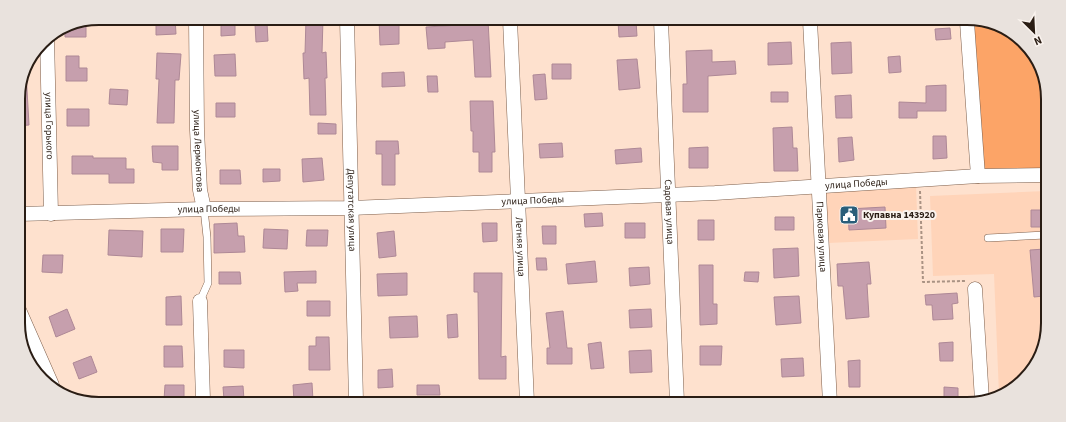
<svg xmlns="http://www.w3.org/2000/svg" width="1066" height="422" font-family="'Source Sans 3',sans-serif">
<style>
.built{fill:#ffd4b9}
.green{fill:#fca467}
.building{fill:#c69fad;stroke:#ae8896}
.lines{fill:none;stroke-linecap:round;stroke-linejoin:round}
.lane-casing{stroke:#7e5f4b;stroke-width:8}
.street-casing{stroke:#7e5f4b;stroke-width:15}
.path{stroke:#a99283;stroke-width:2;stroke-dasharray:3 2;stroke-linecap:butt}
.lane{stroke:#fff;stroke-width:7}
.street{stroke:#fff;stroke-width:14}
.labels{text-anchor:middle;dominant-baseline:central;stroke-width:4;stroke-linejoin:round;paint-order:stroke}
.street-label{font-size:10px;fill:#2a1d14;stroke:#faf3ee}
.poi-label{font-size:10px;font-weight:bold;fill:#2a1d14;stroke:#faf3ee;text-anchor:start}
.rim{fill:none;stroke:#2a1d14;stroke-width:2}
</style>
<rect width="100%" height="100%" fill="#fee1ce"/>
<path class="built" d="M 916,185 L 918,239 L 828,243 L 826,189 Z
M 1046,191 L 1044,349 L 1016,387 L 999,394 L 994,274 L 933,276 L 930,196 Z"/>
<path class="green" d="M 974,22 L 993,22 L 1028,46 L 1047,89 L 1046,169 L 984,171 Z"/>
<path class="building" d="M 156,18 L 175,18 L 176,34 L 156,35 Z
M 221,19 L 235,19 L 235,35 L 221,36 Z
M 306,19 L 323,19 L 322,53 L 326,52 L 327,78 L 325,78 L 326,115 L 310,115 L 309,78 L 304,79 L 303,53 L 305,53 Z
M 379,19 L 399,19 L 399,44 L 380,45 Z
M 459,20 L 488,20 L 491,77 L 475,77 L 473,40 L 445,42 L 445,48 L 428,49 L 426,27 L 460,25 Z
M 86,21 L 86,37 L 65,37 L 65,26 L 68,24 Z
M 618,21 L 636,21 L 637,36 L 619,37 Z
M 267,23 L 268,41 L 256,42 L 255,24 Z
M 950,28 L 951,39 L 936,40 L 935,29 Z
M 791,42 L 792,64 L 768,65 L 768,43 Z
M 851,42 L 852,73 L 832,74 L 831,43 Z
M 712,50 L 712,62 L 735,61 L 736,74 L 708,76 L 708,112 L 683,112 L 683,84 L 687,84 L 686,51 Z
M 157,53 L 181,54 L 179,80 L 175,80 L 174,123 L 157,123 L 159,79 L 156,79 Z
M 235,54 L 236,76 L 215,76 L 214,55 Z
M 66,56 L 79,56 L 79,68 L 87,68 L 87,81 L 66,81 Z
M 900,56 L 901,72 L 889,73 L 888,57 Z
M 637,59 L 640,88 L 619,90 L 617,60 Z
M 552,64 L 571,64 L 571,79 L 552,79 Z
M 24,72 L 26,72 L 29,125 L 18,126 L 18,94 Z
M 404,72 L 405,86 L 382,87 L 382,73 Z
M 545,74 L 547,99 L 535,100 L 533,75 Z
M 427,76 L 437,76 L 438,92 L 428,92 Z
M 946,85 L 946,111 L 917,111 L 917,118 L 899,118 L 899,102 L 926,103 L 926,86 Z
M 110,89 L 128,90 L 127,105 L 109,104 Z
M 771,92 L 788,92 L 788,102 L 771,102 Z
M 851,95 L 852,118 L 836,118 L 835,96 Z
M 470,101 L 493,101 L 495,152 L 492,152 L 492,172 L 479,172 L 479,152 L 473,152 L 473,131 L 471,131 Z
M 216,103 L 235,103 L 235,117 L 216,117 Z
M 67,109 L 89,109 L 89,126 L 67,126 Z
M 318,123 L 336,124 L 336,134 L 318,134 Z
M 792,127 L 793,148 L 797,148 L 798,171 L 774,171 L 773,128 Z
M 933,136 L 946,136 L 947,158 L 933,159 Z
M 852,137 L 854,160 L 839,162 L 838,138 Z
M 376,141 L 398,141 L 399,154 L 395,154 L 395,185 L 382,185 L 382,154 L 376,154 Z
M 562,143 L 563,157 L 540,158 L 539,144 Z
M 152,146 L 178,146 L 178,170 L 162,170 L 162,163 L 153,162 Z
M 708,147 L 708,168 L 689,168 L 689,148 Z
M 641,148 L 642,162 L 616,164 L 615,150 Z
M 72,156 L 93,156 L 93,158 L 126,158 L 126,169 L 134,169 L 134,183 L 109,183 L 109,174 L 72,174 Z
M 322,158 L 324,180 L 303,182 L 302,159 Z
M 263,169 L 280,169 L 280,181 L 263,182 Z
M 220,170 L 240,170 L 241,184 L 220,184 Z
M 885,207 L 886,228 L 849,230 L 848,209 Z
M 1031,210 L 1043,210 L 1043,227 L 1031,227 Z
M 602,213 L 603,226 L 585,227 L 584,214 Z
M 775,217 L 794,217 L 794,230 L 775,230 Z
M 698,220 L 714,220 L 714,240 L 698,240 Z
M 237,223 L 238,236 L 244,236 L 245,252 L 214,253 L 214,224 Z
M 482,223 L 497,223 L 497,241 L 483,242 Z
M 625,223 L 645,223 L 645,238 L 625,238 Z
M 542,226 L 556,226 L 556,244 L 543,244 Z
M 161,229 L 184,229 L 183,252 L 161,252 Z
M 264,229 L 288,230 L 287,249 L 263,248 Z
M 109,230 L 143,231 L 142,257 L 108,255 Z
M 307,230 L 328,230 L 327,246 L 306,246 Z
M 394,231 L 396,256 L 379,258 L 377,233 Z
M 798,248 L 799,276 L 774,278 L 773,249 Z
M 1045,249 L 1044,296 L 1034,297 L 1030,250 Z
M 43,255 L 63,255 L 62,273 L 42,272 Z
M 536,258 L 546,258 L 547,270 L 537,270 Z
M 595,261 L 597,282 L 568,284 L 566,264 Z
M 869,262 L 871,284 L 867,284 L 869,317 L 846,319 L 843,286 L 838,286 L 837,264 Z
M 699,265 L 713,265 L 713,304 L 717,304 L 717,324 L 700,325 Z
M 649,267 L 650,284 L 630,286 L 629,268 Z
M 316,271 L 316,283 L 297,283 L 298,291 L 285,292 L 284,272 Z
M 219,272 L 240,272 L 241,284 L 219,284 Z
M 745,272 L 759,272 L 758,282 L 744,281 Z
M 407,273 L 407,295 L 378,296 L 377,274 Z
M 474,273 L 502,273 L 501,357 L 506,356 L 506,379 L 479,379 L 478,292 L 474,292 Z
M 957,293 L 958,303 L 952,304 L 953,319 L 933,320 L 932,305 L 926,305 L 925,295 Z
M 181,296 L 182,325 L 166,325 L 166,297 Z
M 799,296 L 801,323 L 776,325 L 774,297 Z
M 307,301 L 330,301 L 330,316 L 307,316 Z
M 67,309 L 75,329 L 56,337 L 49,317 Z
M 651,309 L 652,327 L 630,328 L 629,310 Z
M 563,311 L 567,348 L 572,348 L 572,364 L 547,364 L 547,348 L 550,348 L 546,313 Z
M 457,314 L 458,337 L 448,338 L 447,315 Z
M 417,316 L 418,337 L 390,338 L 389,317 Z
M 316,337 L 329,337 L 330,370 L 309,370 L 309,346 L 316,346 Z
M 601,342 L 604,368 L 591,369 L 588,344 Z
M 953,342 L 953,361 L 940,361 L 939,343 Z
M 164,346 L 182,346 L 183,367 L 164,367 Z
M 700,346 L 722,346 L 721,365 L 700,365 Z
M 224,350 L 244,350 L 244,368 L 224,367 Z
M 651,350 L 652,372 L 630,373 L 629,351 Z
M 91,356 L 97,372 L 79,379 L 73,363 Z
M 803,358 L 804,376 L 782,377 L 781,359 Z
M 860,360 L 860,387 L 849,387 L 848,361 Z
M 392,369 L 393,387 L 378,388 L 378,370 Z
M 312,383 L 313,401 L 294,401 L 293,385 Z
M 165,385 L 184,385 L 184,400 L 164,400 Z
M 417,385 L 439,385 L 440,395 L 417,395 Z
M 243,386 L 244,400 L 224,400 L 223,387 Z
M 944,387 L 958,388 L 958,404 L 944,404 Z"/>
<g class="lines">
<defs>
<path id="lane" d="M 988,238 L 1045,235
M 200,301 L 208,283 L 207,237 L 204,209"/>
<g id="street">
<path id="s1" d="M 196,18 L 197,130 L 200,190 L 204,209"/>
<path id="s2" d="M 347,19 L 356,401"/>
<path id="s3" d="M 510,20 L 527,402"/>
<path id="s4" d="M 661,21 L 677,402"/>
<path id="s5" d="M 810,21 L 830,403"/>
<path d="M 967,22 L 978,176"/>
<path id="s6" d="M 47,37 L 51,214"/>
<path id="s7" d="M 19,214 L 204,209 L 351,208 L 715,193 L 978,176 L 1046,175"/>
<path d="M 975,289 L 982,400"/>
<path d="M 200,301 L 203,400"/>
<path d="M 19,310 L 52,385"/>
</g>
</defs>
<use href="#lane" class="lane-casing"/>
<use href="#street" class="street-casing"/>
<path class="path" d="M 920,191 L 923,282 L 965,281"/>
<use href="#lane" class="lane"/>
<use href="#street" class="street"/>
</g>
<defs>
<symbol id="civic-square" viewBox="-11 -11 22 22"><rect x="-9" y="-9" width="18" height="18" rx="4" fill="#295e7a" stroke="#faf3ee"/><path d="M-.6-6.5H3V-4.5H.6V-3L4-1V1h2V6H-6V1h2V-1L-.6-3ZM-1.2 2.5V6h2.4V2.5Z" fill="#fff"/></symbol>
</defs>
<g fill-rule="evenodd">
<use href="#civic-square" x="838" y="204" width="22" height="22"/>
</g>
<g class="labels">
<g class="street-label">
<text stroke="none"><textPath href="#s6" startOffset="89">улица Горького</textPath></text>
<text stroke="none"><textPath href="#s1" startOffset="133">улица Лермонтова</textPath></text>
<text stroke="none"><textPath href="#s7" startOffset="838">улица Победы</textPath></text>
<text stroke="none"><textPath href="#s7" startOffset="514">улица Победы</textPath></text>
<text stroke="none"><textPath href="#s7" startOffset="190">улица Победы</textPath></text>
<text stroke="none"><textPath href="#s2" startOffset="191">Депутатская улица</textPath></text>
<text stroke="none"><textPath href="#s4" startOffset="191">Садовая улица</textPath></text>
<text stroke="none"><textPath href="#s5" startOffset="216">Парковая улица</textPath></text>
<text stroke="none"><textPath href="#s3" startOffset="227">Летняя улица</textPath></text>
</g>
<g class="poi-label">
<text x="863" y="215">Купавна 143920</text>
</g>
</g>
<path d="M0 0H1066V422H0ZM99 25H967A74 74 0 0 1 1041 99V323A74 74 0 0 1 967 397H99A74 74 0 0 1 25 323V99A74 74 0 0 1 99 25Z" fill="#e9e2dd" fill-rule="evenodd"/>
<path class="rim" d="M99 25H967A74 74 0 0 1 1041 99V323A74 74 0 0 1 967 397H99A74 74 0 0 1 25 323V99A74 74 0 0 1 99 25Z"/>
<g transform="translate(1034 32) rotate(156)" stroke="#faf3ee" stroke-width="3" paint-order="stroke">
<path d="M0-3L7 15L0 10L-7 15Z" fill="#2a1d14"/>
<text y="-6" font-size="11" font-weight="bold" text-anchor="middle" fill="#2a1d14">N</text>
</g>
</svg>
